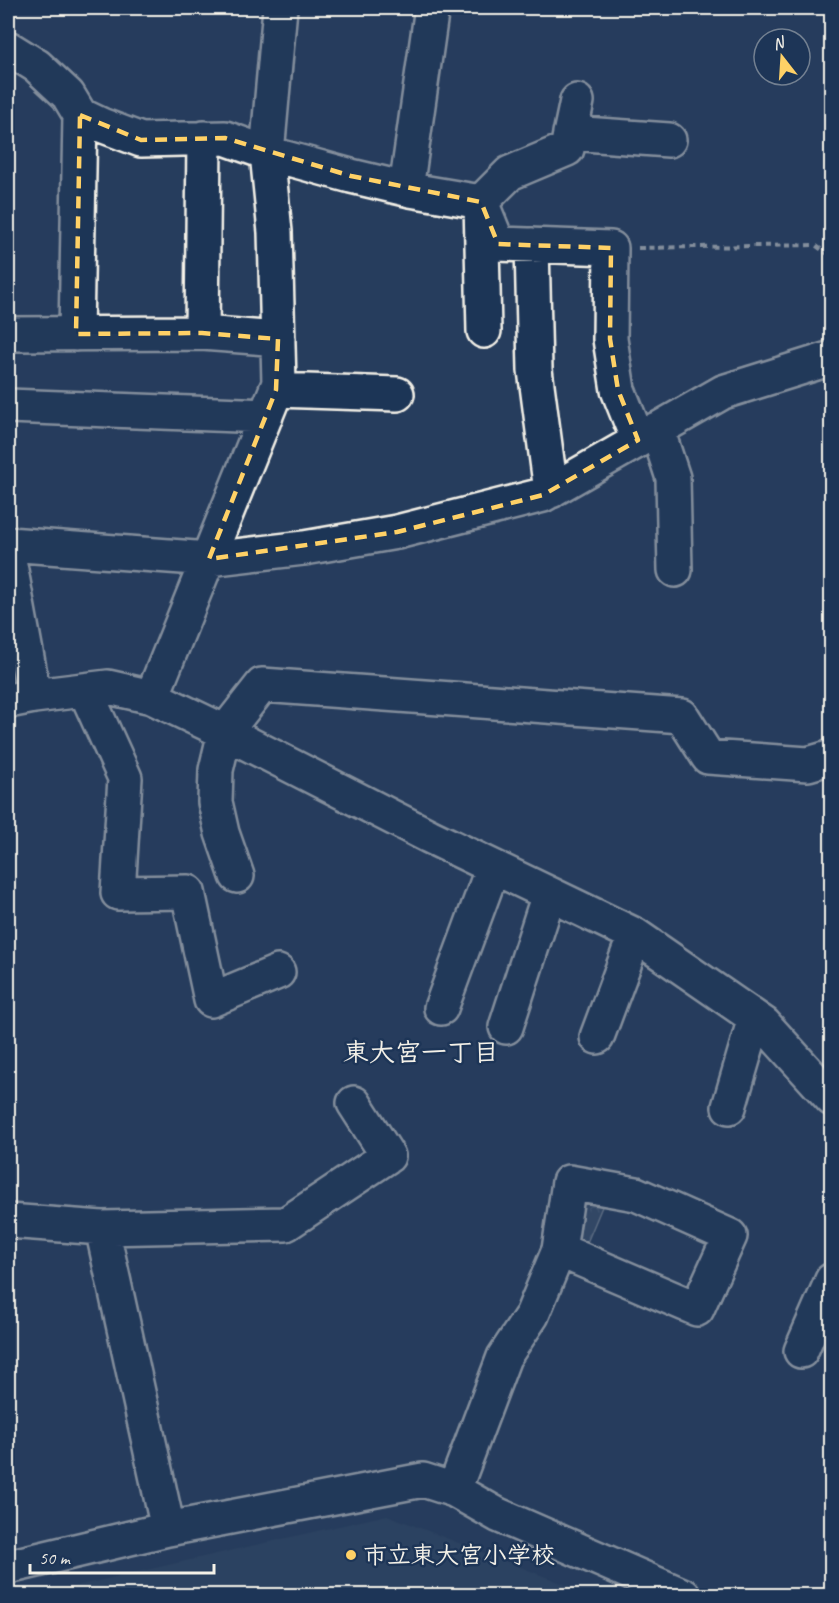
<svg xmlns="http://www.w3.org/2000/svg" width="839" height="1603" font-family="Caveat,'Klee One',sans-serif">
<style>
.built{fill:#334966}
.park{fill:url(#park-crowns);stroke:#9aa2ac;stroke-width:1.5}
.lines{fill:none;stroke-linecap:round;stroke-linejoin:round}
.minor-casing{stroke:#f4f1e8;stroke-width:38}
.path{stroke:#f4f1e8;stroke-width:4;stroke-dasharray:6 4.5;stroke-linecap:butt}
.minor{stroke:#1d3557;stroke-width:33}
.marked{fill:none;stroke:#ffd166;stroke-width:4.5;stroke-dasharray:12 8;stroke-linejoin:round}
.poi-dot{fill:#ffd166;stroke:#1d3557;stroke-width:2}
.labels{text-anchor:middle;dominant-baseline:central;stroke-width:5;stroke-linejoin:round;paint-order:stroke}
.poi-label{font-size:24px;font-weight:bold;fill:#f4f1e8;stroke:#1d3557;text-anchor:start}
.neighbourhood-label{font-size:26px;font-weight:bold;fill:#f4f1e8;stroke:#1d3557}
</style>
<defs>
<pattern id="park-crowns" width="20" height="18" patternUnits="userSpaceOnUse" patternTransform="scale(1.5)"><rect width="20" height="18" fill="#40546f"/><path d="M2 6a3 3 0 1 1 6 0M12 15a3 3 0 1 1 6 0" fill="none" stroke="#5c6d84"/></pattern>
</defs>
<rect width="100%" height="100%" fill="#263d5d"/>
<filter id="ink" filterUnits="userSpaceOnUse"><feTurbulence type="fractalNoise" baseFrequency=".0167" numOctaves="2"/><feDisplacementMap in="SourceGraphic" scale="12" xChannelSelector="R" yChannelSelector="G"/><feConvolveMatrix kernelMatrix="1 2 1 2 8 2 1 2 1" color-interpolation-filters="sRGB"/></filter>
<g filter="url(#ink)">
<path class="built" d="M 387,1515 L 592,1595 L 37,1595 Z"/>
<path class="park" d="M 572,1192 L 606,1197 L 583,1252 L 573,1247 Z"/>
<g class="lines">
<defs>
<path id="minor" d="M 8,48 L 37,66 L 68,95 L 80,115 L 101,125 L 141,140 L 225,138 L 267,153 L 351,176 L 410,190 L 481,202 L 498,244 L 611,248 L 610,339 L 618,390 L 638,440
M 570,133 L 669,140
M 406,189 L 431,14
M 532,245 L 535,370 L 551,491
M 484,331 L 481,202 L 510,173 L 567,149 L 577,101
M 202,333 L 204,138
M 8,334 L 202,333 L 278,339
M 76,334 L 80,115
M 276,390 L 397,394
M 8,406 L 266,416
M 657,429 L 673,478 L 675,570
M 8,544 L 209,559 L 304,548 L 397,532 L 543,495 L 723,392 L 832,358
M 8,554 L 34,696
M 85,690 L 125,778 L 118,893 L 188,892 L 211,1000 L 278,972
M 152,697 L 279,383 L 275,232 L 267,153 L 280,8
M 8,701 L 34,696 L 108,687 L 152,697 L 225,732 L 429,836 L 635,935 L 764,1024 L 832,1099
M 237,876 L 222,833 L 215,802 L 216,770 L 225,732 L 262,685 L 682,716 L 708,757 L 808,764 L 832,757
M 441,1008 L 493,867
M 506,1027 L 549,894
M 597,1037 L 635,935
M 729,1107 L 755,1018
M 8,1221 L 102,1228 L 168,1529
M 102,1228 L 286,1224 L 388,1156 L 354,1103
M 801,1351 L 832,1280
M 454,1490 L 504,1357 L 532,1315 L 559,1250 L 569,1182 L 636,1194 L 730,1236 L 697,1309 L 559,1250
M 8,1567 L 168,1529 L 423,1480 L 454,1490 L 498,1515 L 684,1596"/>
</defs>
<use href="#minor" class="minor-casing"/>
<path class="path" d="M 638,248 L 815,245 L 832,257"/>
<use href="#minor" class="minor"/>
</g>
</g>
<path d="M0 0H839V1603H0ZM 80,115 L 141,140 L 225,138 L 351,176 L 481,202 L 498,244 L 611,248 L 610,339 L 618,390 L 638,440 L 543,495 L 397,532 L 209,559 L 276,390 L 278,339 L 202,333 L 76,334 Z" fill="#263d5d" fill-opacity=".55" fill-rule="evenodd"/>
<path class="marked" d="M 80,115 L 141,140 L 225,138 L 351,176 L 481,202 L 498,244 L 611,248 L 610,339 L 618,390 L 638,440 L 543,495 L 397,532 L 209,559 L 276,390 L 278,339 L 202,333 L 76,334 Z"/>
<circle class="poi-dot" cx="351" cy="1555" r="6"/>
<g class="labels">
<g class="poi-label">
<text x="363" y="1555">市立東大宮小学校</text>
</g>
<g class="neighbourhood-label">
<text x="421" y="1052">東大宮一丁目</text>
</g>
</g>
<rect width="839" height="1603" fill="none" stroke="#1d3557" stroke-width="30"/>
<rect x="15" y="15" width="809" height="1573" fill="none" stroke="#f4f1e8" stroke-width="2" filter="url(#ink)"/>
<g transform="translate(782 57) rotate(343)"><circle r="28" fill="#1d3557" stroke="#738091" stroke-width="1.5"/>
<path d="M0-4.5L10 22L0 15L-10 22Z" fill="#ffd166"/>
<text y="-9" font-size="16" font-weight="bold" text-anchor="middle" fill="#f4f1e8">N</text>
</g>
<path d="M30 1564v9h184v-9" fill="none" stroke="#f4f1e8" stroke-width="3"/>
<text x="39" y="1564" font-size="18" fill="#f4f1e8" stroke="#1d3557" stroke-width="4.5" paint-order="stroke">50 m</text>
</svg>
